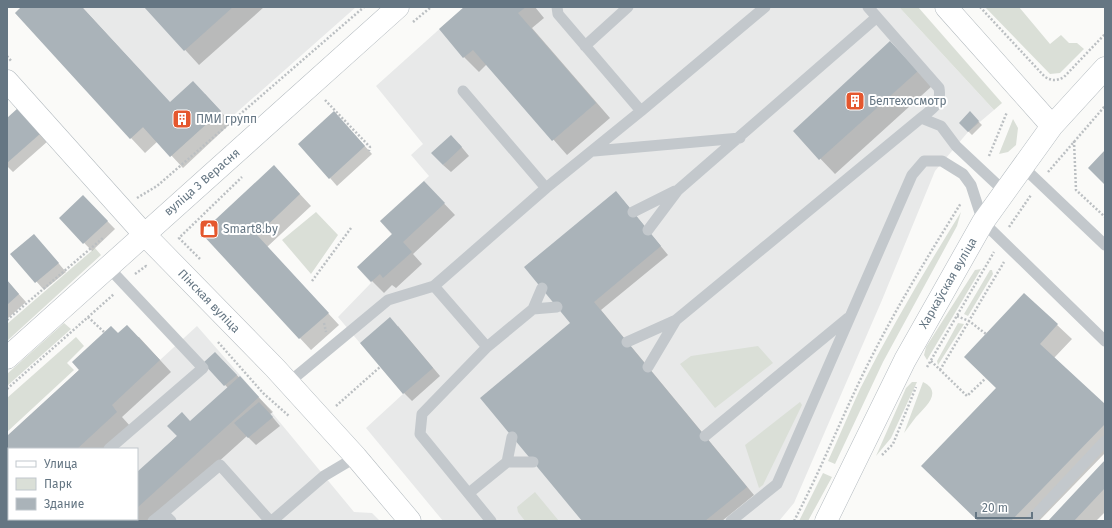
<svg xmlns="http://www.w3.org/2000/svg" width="1112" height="528" font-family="'Fira Sans',sans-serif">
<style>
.built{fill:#e8e9e9;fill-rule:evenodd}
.green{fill:#dadfd7}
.shadow{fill:#0003}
.building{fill:#aab3b9}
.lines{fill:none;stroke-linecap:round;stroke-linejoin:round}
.secondary-casing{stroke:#b3babf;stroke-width:23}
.path{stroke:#bbbfc2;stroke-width:2.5;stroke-dasharray:2 2;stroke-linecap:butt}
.lane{stroke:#c3c8cc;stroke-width:11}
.secondary{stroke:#fff;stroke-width:22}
.labels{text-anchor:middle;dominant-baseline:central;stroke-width:4;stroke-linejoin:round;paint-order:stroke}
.poi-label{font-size:12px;fill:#657683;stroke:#fff;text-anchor:start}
.street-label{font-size:12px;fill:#657683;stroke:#fff}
</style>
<rect width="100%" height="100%" fill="#fafaf8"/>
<path class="built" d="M 21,7 L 356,7 L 227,121 L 220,111 L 170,157 L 143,127 L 130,139 L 15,13 Z
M 464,7 L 899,7 L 994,110 L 968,132 L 935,171 L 882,300 L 794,503 L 779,521 L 443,521 L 366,428 L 403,394 L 338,317 L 371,283 L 357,267 L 392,235 L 380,221 L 429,176 L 411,155 L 423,144 L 376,86 Z
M 127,325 L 160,360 L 197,326 L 259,397 L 354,512 L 372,513 L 380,521 L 7,521 L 7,436 L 79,370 L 72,362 L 111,326 L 118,333 ZM 9,449 L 137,449 L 137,519 L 9,519 Z"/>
<path class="green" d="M 899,7 L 918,7 L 1002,103 L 994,110 Z
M 985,7 L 1019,7 L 1050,44 L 1061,35 L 1069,43 L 1077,43 L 1084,49 L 1060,73 L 1050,74 Z
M 1013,119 L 1018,128 L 1016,145 L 1008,152 L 999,154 Z
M 316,212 L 338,235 L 311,274 L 282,240 Z
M 961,212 L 957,226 L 883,362 L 835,464 L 828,461 C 839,437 849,413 860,389 C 891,328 925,270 961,212 Z
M 95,248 L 101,255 L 7,341 L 7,324 Z
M 981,269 L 927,360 L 924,355 L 926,347 L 975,270 Z
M 990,270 L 992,270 L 993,274 L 968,316 L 964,314 Z
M 64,323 L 71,329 L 7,386 L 7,374 Z
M 958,323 L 964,324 L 938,365 L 937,361 Z
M 76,337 L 84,346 L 67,363 L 74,370 L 7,432 L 7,398 Z
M 758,346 L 773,363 L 715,408 L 680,364 L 691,356 Z
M 912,382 L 917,382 L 891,438 L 876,456 L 906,388 Z
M 923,382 C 944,392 924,408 916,417 C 912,422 908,428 904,433 Z
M 800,402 L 802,405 L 763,485 L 759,488 L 745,445 Z
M 823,473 L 832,477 L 808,521 L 799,521 Z
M 535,492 L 559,521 L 525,521 L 518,512 L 517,507 Z"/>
<path class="shadow" d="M 22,7 L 82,7 L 170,103 L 205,94 L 231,123 L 183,168 L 158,141 L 145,153 L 131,138 Z
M 146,7 L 264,7 L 199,65 Z
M 466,7 L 535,7 L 544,18 L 532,28 L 610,118 L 567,155 L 487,64 L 479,72 L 464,57 Z
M 905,57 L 932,86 L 835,174 L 794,131 Z
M 18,110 L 48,141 L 13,172 L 7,166 L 7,119 Z
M 970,113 L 982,125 L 972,135 L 960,123 Z
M 342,121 L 372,154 L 337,186 L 330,178 Z
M 459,144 L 469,156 L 451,172 L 443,165 Z
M 285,178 L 311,206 L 267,247 L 339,325 L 311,350 L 202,233 Z
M 435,194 L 455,215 L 413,254 L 422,264 L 396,288 L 392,285 L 384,293 L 358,267 Z
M 83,196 L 115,229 L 92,251 L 60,218 Z
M 623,200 L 668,255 L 601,310 L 754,495 L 722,521 L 583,521 L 572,323 Z
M 41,243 L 66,272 L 44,290 L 12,254 Z
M 7,281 L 26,302 L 7,319 Z
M 1024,294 L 1072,339 L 1054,358 L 1105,405 L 1105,453 L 1039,521 L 979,521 L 997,388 Z
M 398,326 L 440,376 L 412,401 L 404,393 Z
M 118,334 L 139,337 L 171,372 L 122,417 L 131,427 L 107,449 L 9,449 L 9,503 L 7,501 L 7,437 Z
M 223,361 L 273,412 L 270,414 L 280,426 L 256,445 L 247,436 L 153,521 L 85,521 L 87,519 L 137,519 L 137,474 L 228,388 L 204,363 Z
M 1105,462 L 1105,512 L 1096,521 L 1050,521 Z
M 24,519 L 31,519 L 29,521 Z"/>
<path class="building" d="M 21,7 L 82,7 L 170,102 L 193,81 L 221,111 L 170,157 L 143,127 L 130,139 L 15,13 Z
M 144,7 L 233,7 L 184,51 Z
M 464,7 L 526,7 L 518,13 L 596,103 L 552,141 L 473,50 L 463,58 L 439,29 Z
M 890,41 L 918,71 L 819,160 L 793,131 Z
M 18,108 L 41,133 L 7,163 L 7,118 Z
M 334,111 L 365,146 L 329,179 L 298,144 Z
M 970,111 L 979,121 L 968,132 L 959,123 Z
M 451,135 L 462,147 L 443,165 L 431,153 Z
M 1105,150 L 1105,185 L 1088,168 Z
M 274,165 L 300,194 L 257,235 L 329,313 L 299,339 L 201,233 Z
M 424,181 L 445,203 L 403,242 L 412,252 L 383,278 L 380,274 L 371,282 L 357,267 L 392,234 L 380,221 Z
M 616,191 L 661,246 L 594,302 L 747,487 L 705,521 L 582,521 L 480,398 L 570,323 L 524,267 Z
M 83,195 L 108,221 L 83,244 L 59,218 Z
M 34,234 L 59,263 L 35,283 L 10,254 Z
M 7,280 L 19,294 L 7,305 Z
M 1024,293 L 1058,324 L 1040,344 L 1105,404 L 1105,424 L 1011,521 L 978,521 L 921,466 L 996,388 L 964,357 Z
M 390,317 L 433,368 L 403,394 L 360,343 Z
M 127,325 L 160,360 L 112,405 L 117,412 L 77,449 L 9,449 L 9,505 L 7,502 L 7,436 L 79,370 L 72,362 L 111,326 L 118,333 Z
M 215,352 L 237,375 L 224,386 L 203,363 Z
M 240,376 L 259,397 L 137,508 L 137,472 L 177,436 L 167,426 L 182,412 L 190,421 Z
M 259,402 L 273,417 L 248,438 L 234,423 Z
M 1105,460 L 1105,488 L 1074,521 L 1048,521 Z
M 86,519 L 125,519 L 123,521 L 83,521 Z"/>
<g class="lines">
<defs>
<path id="secondary" d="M 946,7 L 1052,126
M 7,81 L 144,234 L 275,368 L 356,457 L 410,521
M 7,358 L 398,7
M 826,521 L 905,360 L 983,222 L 1052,126 L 1105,68"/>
</defs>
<use href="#secondary" class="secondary-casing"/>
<path class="path" d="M 980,7 L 1045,77 C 1052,81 1057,81 1064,77 L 1105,34
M 413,22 L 431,7
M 7,56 L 12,62
M 325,100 L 370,147 L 369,151
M 1074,141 L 1076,190 L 1105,217
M 989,156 L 1007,112
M 1048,172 L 1105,106
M 137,198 L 157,186 L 364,7
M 1009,227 L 1031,195
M 200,259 L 179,238 L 242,177
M 135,274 L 146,266 L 147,267
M 312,281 L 351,228
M 957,316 L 969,321 L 1004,262
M 88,317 L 104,332
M 7,320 L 104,237
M 324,323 L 326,332
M 218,342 L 263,393 L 289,416
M 931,361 L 967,396 L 986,378
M 927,367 L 994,252
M 940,370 L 969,321 L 986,334
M 7,389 L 114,294
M 336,406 L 380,367
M 882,455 L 893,444 L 916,387
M 794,521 C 821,470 842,416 868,364 C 896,308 928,256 961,203"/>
<path class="lane" d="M 557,7 L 558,14 L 641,111 L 765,7
M 868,7 L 939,88 C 942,104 933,108 921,118 L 941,126 L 956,146 L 1004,191
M 585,46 L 628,7
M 463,91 L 546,188
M 594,151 L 740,138
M 1022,166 L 1105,245
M 633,212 L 675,191
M 648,230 L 678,190 L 877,17
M 108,267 L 203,368 L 109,449
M 434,286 L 487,347 L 422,414 L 420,434 L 491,521
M 533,309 L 557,307
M 627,342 L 676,320 L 921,118
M 487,347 L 533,309 L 542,288
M 648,367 L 676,320
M 288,383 L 388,300 L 434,286 L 546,188 L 641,111
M 705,436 L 848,318
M 507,462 L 533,462
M 469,493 L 507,462 L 512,437
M 153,521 L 163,513
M 171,521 L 163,513 L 220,465 L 270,521
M 272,521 L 324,476 L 356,457
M 731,521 L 777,484 L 912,175 L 924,161 L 942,161 L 963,174 L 971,185 L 983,222 L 1105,341
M 1030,521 L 1105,441"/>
<use href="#secondary" class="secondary"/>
</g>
<defs>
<symbol id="building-square" viewBox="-11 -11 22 22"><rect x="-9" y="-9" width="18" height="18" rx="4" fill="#e4572e" stroke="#fff"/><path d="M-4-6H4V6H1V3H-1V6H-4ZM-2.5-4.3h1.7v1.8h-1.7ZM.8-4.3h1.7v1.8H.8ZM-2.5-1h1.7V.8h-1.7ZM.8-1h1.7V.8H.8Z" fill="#fff"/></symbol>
<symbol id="shop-square" viewBox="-11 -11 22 22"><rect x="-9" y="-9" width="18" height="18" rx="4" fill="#e4572e" stroke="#fff"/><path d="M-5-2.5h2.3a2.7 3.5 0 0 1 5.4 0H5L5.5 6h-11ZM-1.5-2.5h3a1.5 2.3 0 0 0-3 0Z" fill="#fff"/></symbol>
</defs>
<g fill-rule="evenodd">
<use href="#building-square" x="844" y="90" width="22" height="22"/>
<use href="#building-square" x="171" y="108" width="22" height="22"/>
<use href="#shop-square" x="198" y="218" width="22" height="22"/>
</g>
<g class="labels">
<g class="poi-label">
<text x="869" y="101">Белтехосмотр</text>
<text x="196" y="119">ПМИ групп</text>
<text x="223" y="229">Smart8.by</text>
</g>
<g class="street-label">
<text transform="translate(202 182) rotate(-41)">вуліца 3 Верасня</text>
<text transform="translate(948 283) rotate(-60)">Харкаўская вуліца</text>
<text transform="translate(209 301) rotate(46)">Пінская вуліца</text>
</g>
</g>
<rect width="1112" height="528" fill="none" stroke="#657683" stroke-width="16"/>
<rect x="8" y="448" width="130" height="72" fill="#ffffff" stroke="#c1c8cd"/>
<rect x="16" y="461" width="20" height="6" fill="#ffffff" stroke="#c1c8cd"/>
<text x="44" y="468" font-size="12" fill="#657683">Улица</text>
<rect x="16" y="478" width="20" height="12" fill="#dadfd7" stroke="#c1c8cd"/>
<text x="44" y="488" font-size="12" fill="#657683">Парк</text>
<rect x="16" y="498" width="20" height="12" fill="#aab3b9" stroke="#c1c8cd"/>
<text x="44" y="508" font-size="12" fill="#657683">Здание</text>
<path d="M976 512v6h56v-6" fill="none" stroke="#657683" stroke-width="2"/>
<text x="982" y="512" font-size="12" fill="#657683" stroke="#ffffff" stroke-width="3" paint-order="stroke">20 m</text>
</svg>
